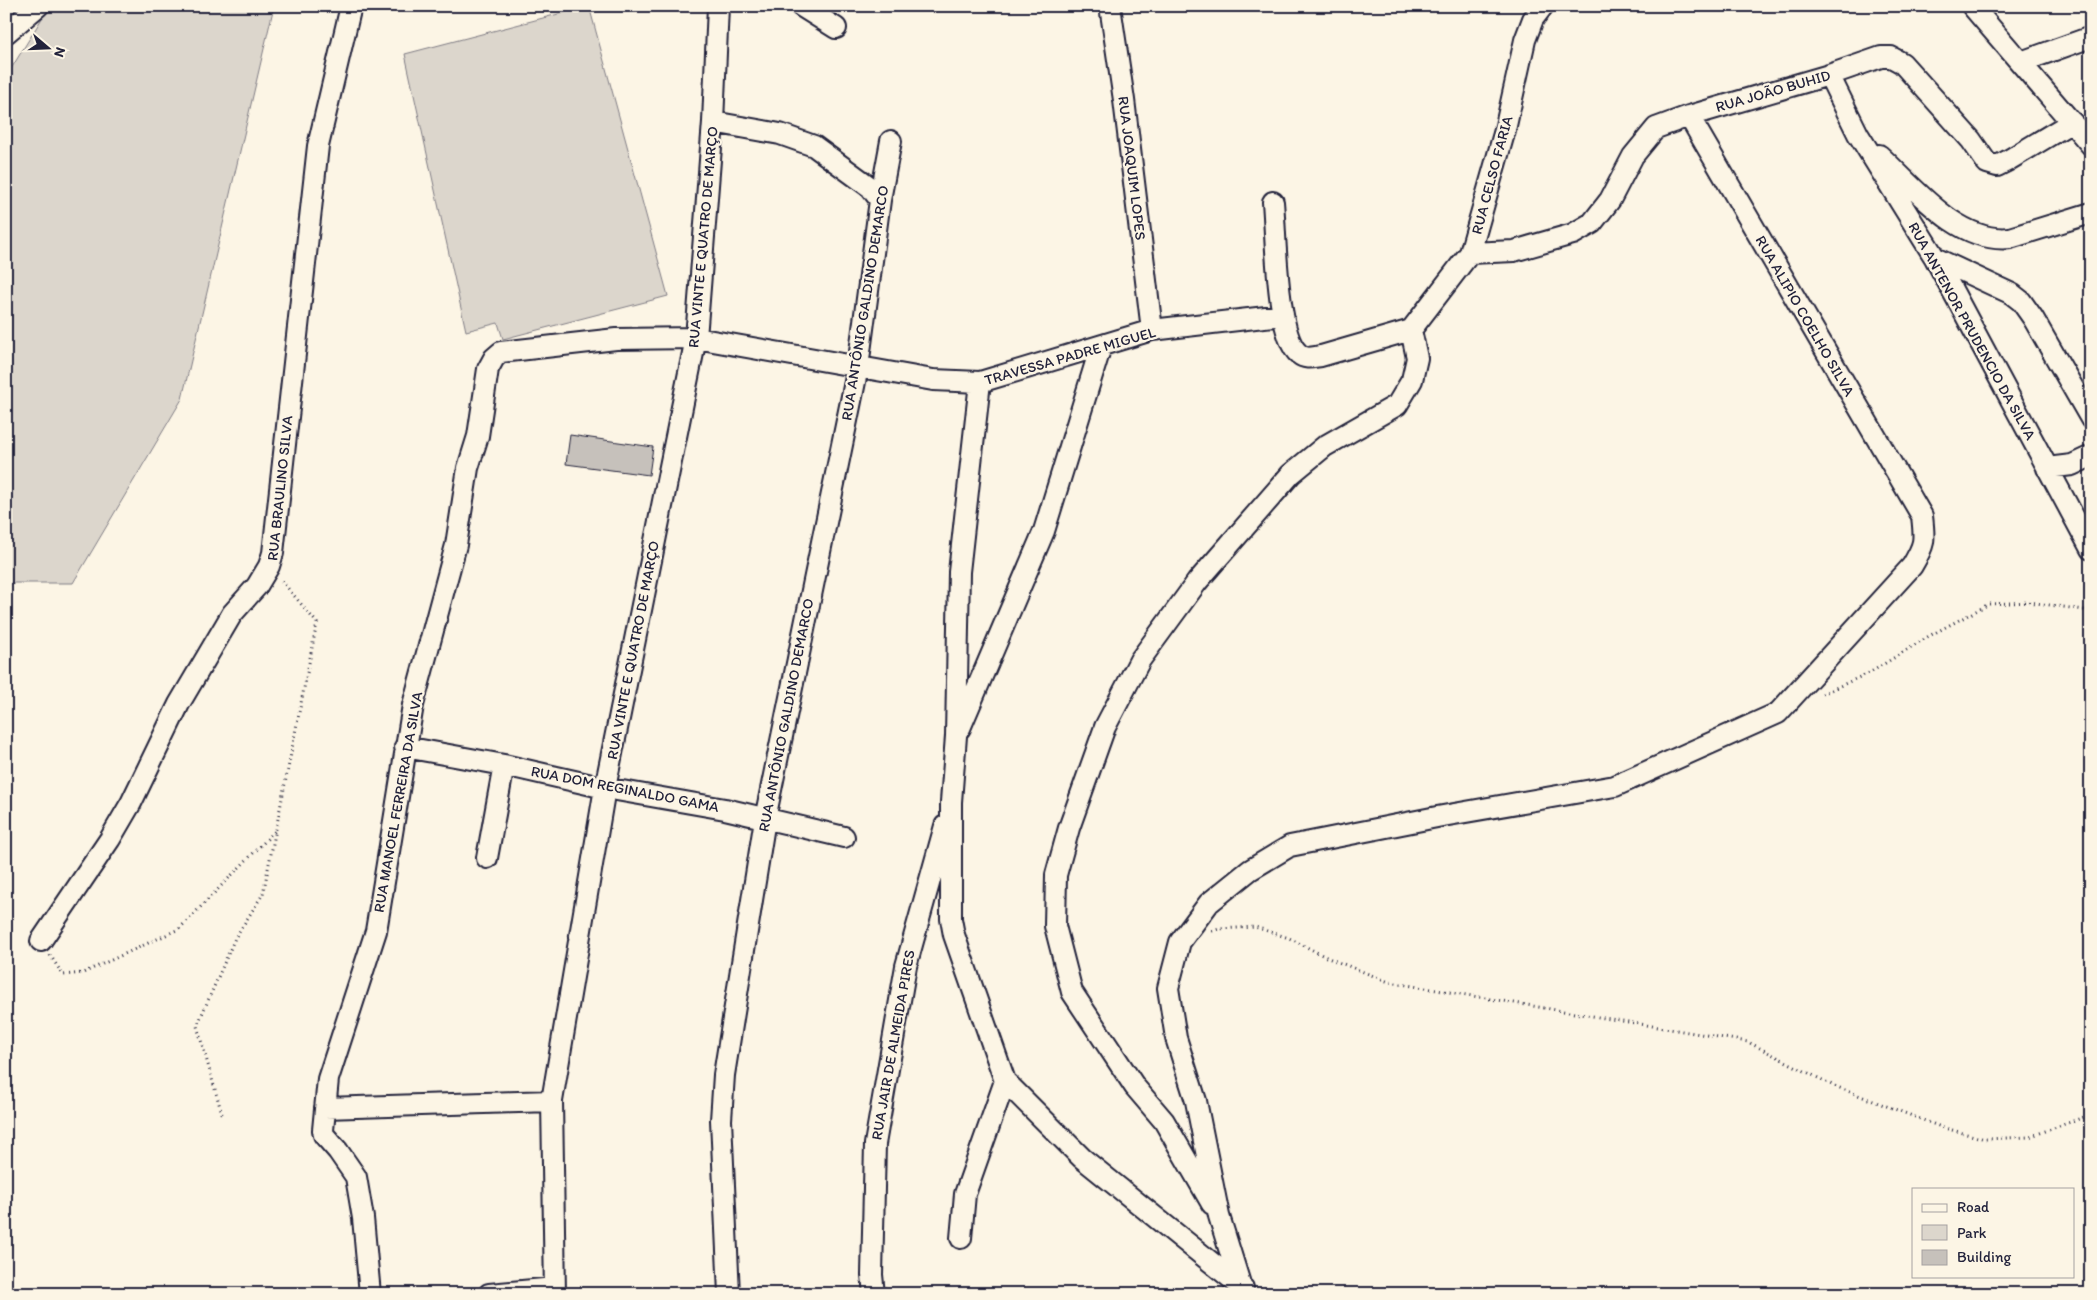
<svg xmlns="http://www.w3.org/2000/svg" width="2097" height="1300" font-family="Itim,sans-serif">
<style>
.green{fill:#dcd6cc;stroke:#7f7c84}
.building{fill:#c6c1bb;stroke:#22223b}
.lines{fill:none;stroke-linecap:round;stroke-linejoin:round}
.street-casing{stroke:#22223b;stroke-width:24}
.path{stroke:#22223b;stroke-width:3;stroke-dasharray:1 4;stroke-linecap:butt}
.street{stroke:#fcf5e5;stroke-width:20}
.labels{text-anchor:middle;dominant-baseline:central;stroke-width:4.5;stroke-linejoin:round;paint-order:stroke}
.street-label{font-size:15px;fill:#22223b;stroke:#fcf5e5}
</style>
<rect width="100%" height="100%" fill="#fcf5e5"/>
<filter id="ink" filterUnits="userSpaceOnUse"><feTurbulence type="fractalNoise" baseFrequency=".02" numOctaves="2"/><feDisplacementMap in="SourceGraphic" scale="10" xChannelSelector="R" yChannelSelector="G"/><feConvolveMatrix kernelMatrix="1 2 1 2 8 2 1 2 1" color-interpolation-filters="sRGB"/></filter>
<g filter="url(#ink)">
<path class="green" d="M 41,6 L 274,6 L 182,399 L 73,583 L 6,583 L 6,77 L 44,15 Z
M 589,6 L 668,296 L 503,339 L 498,323 L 466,331 L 405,54 Z"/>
<path class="building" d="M 570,435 L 653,447 L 649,475 L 566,464 Z"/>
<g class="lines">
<defs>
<path id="street" d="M 801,6 L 836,28
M 1110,6 L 1124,100 L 1152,330
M 1972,6 L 2091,145
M 6,33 L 38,6
M 2021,62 L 2091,37
M 1829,75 L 1858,134 L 1935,258 L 2091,549
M 713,122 L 780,134 L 814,146 L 870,187 L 880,200
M 1879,155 C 1914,187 1958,244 2010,238 L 2091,213
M 1273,202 C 1276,233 1276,336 1299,354 C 1306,360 1313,357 1321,356 L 1411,330
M 1470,253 L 1514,251 L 1573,234 L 1592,223 L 1610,200 L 1633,156 L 1656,128 L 1689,116 L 1829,75 L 1881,57 L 1891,57 L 1902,63 L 1971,140 L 1987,163 L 1997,166 L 2007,161 L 2072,122
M 1935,258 L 2012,294 L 2021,301 L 2033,318 L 2091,419
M 1411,330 L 1470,253 L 1505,130 L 1525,40 L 1533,19 L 1543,6
M 980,382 L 959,572 L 956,736 L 951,802 L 951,919 L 954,935 L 1005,1081 L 1082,1158 L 1243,1288
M 2047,468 L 2072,465 L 2091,456
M 960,728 L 1044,531 L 1101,346
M 405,747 L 504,765 L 605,788 L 725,809 L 844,837
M 487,858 L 504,765
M 41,941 L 110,839 L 131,803 L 179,704 L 232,614 L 257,586 L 269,566 L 273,553 L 318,146 L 351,6
M 325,1108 L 552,1101
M 1212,1204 L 1164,1121 L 1135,1087 L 1072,992 L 1055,926 L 1056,875 L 1069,828 L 1105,727 L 1140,660 L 1197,582 L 1291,474 L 1325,446 L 1397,405 L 1412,380 L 1417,358 L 1411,330
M 961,1238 L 965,1194 L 1005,1081
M 1241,1287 L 1219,1216 L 1196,1101 L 1176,1038 L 1168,988 L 1180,942 L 1209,903 L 1250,870 L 1290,846 L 1437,817 L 1615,786 L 1778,713 L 1912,566 C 1925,544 1925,541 1922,516 L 1689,116
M 370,1294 L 363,1218 L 356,1177 L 338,1151 L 324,1135 L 323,1130 L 328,1079 L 376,931 L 413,705 L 456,545 L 468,468 L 478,436 L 488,369 L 494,358 L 501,352 L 616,339 L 696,338 L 933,380 L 980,382 L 1152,330 L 1282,315
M 489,1294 L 555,1288
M 555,1294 L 552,1101 L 605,788 L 696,338 L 713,122 L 718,6
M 729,1294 L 721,1120 L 724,1075 L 765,819 L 858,367 L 880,200 L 891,141
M 874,1294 L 872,1275 L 875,1144 L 906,966 L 945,826"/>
</defs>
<use href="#street" class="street-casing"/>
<path class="path" d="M 1822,694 L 1871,672 L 1929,636 L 1989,604 L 2029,602 L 2091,611
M 1212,931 L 1219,929 L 1255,927 L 1289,938 L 1328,958 L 1389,982 L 1748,1042 L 1832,1085 L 1941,1127 L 1985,1139 L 2029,1137 L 2084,1117
M 50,955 L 63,975 L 83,973 L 179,929 L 275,831
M 222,1114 L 197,1026 L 235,938 L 263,894 L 317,623 L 281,580"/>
<use href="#street" class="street"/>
</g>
</g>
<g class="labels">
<g class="street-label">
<text transform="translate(1773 91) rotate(-16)">RUA JOÃO BUHID</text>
<text transform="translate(1132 168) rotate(83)">RUA JOAQUIM LOPES</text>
<text transform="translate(1492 175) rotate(-75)">RUA CELSO FARIA</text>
<text transform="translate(703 237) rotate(-85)">RUA VINTE E QUATRO DE MARÇO</text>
<text transform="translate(865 303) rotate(-81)">RUA ANTÔNIO GALDINO DEMARCO</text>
<text transform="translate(1805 316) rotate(60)">RUA ALIPIO COELHO SILVA</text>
<text transform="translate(1972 331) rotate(61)">RUA ANTENOR PRUDENCIO DA SILVA</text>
<text transform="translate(1070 356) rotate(-16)">TRAVESSA PADRE MIGUEL</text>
<text transform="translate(280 488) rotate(-84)">RUA BRAULINO SILVA</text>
<text transform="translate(633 650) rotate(-79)">RUA VINTE E QUATRO DE MARÇO</text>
<text transform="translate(786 715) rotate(-79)">RUA ANTÔNIO GALDINO DEMARCO</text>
<text transform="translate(625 789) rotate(11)">RUA DOM REGINALDO GAMA</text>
<text transform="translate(398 802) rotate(-80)">RUA MANOEL FERREIRA DA SILVA</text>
<text transform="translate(893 1045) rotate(-80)">RUA JAIR DE ALMEIDA PIRES</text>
</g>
</g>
<rect width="2097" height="1300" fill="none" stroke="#fcf5e5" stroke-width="25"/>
<rect x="12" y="12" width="2072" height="1275" fill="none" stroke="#22223b" stroke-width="2" filter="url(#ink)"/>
<rect x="1912" y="1188" width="162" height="90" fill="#fcf5e5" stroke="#a5a1a1"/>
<rect x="1922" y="1204" width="25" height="8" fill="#fcf5e5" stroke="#a5a1a1"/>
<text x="1957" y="1212" font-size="15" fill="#22223b">Road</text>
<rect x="1922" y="1225" width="25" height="15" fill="#dcd6cc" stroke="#a5a1a1"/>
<text x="1957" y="1238" font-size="15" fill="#22223b">Park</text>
<rect x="1922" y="1250" width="25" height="15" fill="#c6c1bb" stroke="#a5a1a1"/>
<text x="1957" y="1262" font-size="15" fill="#22223b">Building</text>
<g transform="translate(48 48) rotate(109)" stroke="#fcf5e5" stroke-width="4" paint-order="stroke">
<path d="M0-4L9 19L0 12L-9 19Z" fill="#22223b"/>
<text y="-8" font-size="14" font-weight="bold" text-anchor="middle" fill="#22223b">N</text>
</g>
</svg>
